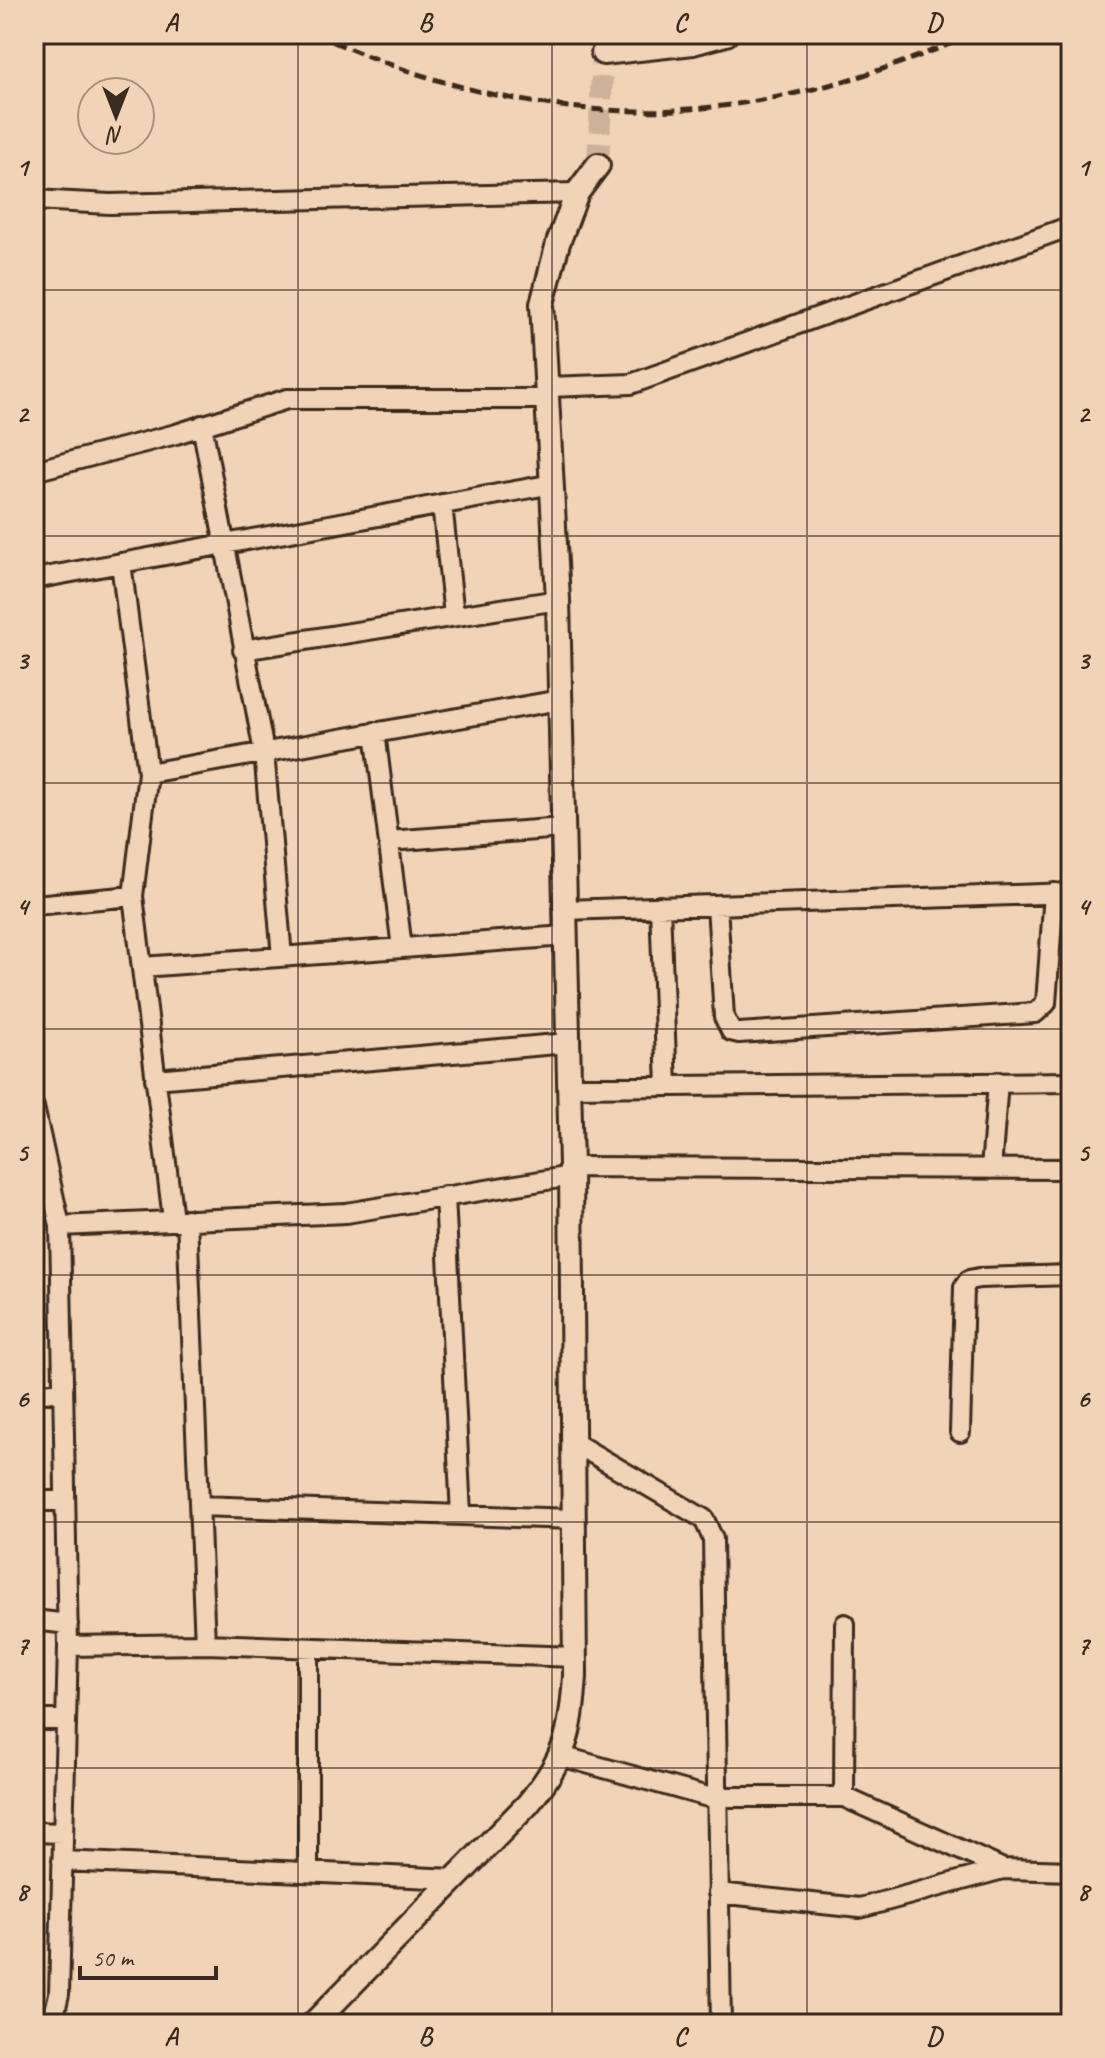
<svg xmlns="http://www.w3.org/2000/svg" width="1105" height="2058" font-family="Caveat,sans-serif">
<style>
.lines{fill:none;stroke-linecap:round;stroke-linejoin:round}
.tertiary-tunnel{stroke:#cdb299;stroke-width:22;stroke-dasharray:22 11;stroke-linecap:butt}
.minor-casing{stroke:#3b2a1e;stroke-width:24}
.tertiary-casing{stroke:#3b2a1e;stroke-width:28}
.minor{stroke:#f1d4b8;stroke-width:18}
.tertiary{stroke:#f1d4b8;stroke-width:22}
.rail{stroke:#3b2a1e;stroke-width:5;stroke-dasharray:12 6;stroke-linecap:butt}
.grid{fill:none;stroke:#3b2a1e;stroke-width:2;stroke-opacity:0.55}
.neatline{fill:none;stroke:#3b2a1e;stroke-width:3}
.grid-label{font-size:26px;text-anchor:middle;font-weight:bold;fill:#3b2a1e}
</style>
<rect width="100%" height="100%" fill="#f1d4b8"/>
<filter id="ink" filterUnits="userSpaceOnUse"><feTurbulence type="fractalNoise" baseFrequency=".0125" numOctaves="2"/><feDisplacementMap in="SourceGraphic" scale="16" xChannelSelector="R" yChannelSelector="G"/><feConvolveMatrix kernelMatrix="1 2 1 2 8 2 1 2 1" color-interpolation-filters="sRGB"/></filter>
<g filter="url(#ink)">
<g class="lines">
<path class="tertiary-tunnel" d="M 598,165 L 603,53"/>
<defs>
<path id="minor" d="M 34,200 L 110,204 L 577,193
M 548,387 L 631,384 L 1071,226
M 202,425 L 264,752 L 282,957
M 34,471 L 176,434 L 287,399 L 549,399
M 442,504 L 454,616
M 121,563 L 148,773
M 34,579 L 553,484
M 243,650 L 558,600
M 375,732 L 402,948
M 389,841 L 563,828
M 133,896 L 173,1219
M 34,905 L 133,896 L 148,773 L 560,700
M 717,905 L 724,1017 L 731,1031 L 739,1033 L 1035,1013 L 1046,1003 L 1054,893
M 660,906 L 667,1086
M 565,910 L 1071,893
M 142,967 L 566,936
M 155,1079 L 568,1043
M 569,1087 L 1071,1082
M 34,1107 L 60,1226 L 346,1213 L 571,1176
M 571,1167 L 1071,1169
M 991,1169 L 998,1082
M 445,1196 L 461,1515
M 187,1219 L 205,1644
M 34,1394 L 63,1391
M 960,1432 L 964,1287 L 969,1280 L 979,1278 L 1071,1275
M 573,1442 L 704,1519 L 713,1539 L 721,2024
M 34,1501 L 65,1501
M 200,1506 L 574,1519
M 34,1620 L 68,1624
M 68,1646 L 205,1644 L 575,1657
M 308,1648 L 308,1872
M 34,1720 L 66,1720
M 561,1756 L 708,1797 L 844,1797 L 1003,1869 L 1071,1871
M 844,1797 L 845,1624
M 34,1832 L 63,1833
M 62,1861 L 455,1879
M 718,1893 L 860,1908 L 1003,1869
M 52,2024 L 59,1994 L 68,1646 L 60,1226"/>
<path id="tertiary" d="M 603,53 L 693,43 L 726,34
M 313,2024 L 528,1804 C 566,1757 571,1735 575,1676 L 571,1167 L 558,600 L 542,304 L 558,243 L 577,193 L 598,165"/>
</defs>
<use href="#minor" class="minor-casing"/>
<use href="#tertiary" class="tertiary-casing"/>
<use href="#minor" class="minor"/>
<use href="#tertiary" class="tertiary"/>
<path class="rail" d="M 316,34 C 546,139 743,134 973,34"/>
</g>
</g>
<path class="grid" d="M 298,34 L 298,2024M 552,34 L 552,2024M 807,34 L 807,2024M 34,290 L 1071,290M 34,536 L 1071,536M 34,783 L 1071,783M 34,1029 L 1071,1029M 34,1275 L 1071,1275M 34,1522 L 1071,1522M 34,1768 L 1071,1768"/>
<rect width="1105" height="2058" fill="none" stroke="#f1d4b8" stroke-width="88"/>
<g transform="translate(116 116) rotate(180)"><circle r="38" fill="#f1d4b8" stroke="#a8907a" stroke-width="2"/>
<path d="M0-6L14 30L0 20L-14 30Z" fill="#3b2a1e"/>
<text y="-12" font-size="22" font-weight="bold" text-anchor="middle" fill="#3b2a1e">N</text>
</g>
<path d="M80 1966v12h136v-12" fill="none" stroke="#3b2a1e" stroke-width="4"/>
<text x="92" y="1966" font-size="24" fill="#3b2a1e" stroke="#f1d4b8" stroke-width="6" paint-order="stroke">50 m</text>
<rect x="44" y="44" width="1017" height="1970" class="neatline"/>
<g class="grid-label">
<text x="171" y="31">A</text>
<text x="425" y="31">B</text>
<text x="680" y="31">C</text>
<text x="934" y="31">D</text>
<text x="22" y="176">1</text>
<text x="1083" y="176">1</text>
<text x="22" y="422">2</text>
<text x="1083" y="422">2</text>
<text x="22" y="669">3</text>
<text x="1083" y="669">3</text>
<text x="22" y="915">4</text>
<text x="1083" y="915">4</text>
<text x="22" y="1161">5</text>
<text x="1083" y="1161">5</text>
<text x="22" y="1407">6</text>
<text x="1083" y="1407">6</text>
<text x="22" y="1654">7</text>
<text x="1083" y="1654">7</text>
<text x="22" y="1900">8</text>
<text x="1083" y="1900">8</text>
<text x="171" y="2045">A</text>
<text x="425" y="2045">B</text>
<text x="680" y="2045">C</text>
<text x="934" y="2045">D</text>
</g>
</svg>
